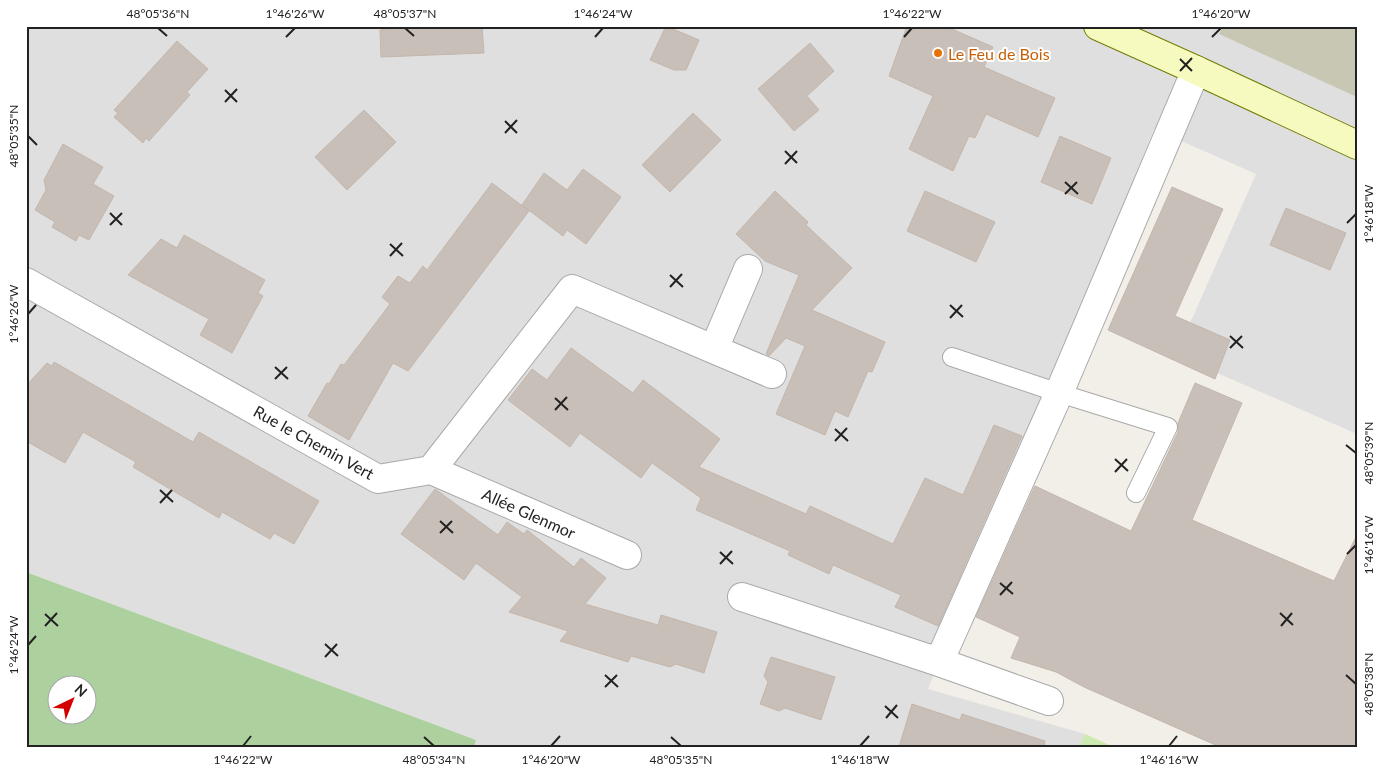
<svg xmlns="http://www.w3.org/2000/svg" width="1383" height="773" font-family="Lato,sans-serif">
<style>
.residential{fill:#e0dfdf}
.construction{fill:#c7c7b4}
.grass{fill:#cdebb0}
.forest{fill:#add19e;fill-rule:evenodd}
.building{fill:#c7bfb8;stroke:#c4b6ab}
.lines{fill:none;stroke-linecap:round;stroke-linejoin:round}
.service-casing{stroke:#a9a9a9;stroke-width:20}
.minor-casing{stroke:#a9a9a9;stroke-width:30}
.secondary-casing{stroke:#707d05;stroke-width:30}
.service{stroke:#fff;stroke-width:18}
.minor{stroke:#fff;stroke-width:28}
.secondary{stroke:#f7fabf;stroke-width:28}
.ticks{fill:none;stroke:#222;stroke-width:2}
.food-dot{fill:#e8710a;stroke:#fff;stroke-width:2}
.labels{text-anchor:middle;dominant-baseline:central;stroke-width:4;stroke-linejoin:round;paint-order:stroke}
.food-label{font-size:16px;fill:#c56008;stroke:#fff;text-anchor:start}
.street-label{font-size:16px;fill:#222;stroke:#fff}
.neatline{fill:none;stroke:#222;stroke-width:2}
.ticks-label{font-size:12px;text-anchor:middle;fill:#222}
</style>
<rect width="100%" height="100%" fill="#f2efe9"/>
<path class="residential" d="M 26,26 L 1357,26 L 1357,434 L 1176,355 L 1256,174 L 1154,129 L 928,689 L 1085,734 L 1079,747 L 474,747 L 476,740 L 26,572 Z"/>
<path class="construction" d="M 1223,26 L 1357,26 L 1357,97 L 1219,34 Z"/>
<path class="grass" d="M 1085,734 L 1114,747 L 1079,747 Z"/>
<path class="forest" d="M 26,572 L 476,740 L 474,747 L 26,747 ZM 58,686 L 88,686 L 88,716 L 58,716 Z"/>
<path class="building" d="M 412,26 L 482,26 L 484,53 L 381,57 L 380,30 Z
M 666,26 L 699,40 L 686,70 L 674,70 L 650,60 Z
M 907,26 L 945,26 L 993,47 L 984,67 L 1055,98 L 1038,137 L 986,114 L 975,138 L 969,136 L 953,171 L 909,149 L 933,96 L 889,76 Z
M 177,41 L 208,69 L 187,92 L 190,95 L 149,141 L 146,138 L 143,143 L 114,117 L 118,113 L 114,110 Z
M 810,43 L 834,71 L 807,96 L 819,110 L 794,131 L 758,89 Z
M 364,110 L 396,142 L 347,190 L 315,157 Z
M 693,113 L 721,140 L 670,192 L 642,165 Z
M 1060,136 L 1111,158 L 1092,204 L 1041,182 Z
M 63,144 L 103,167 L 93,184 L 114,196 L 89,240 L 79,235 L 76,241 L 52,227 L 55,222 L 35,210 L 46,190 L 44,180 Z
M 583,169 L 621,197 L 586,244 L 567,230 L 563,236 L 522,205 L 544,173 L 567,190 Z
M 492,183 L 529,211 L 408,371 L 393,363 L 349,440 L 308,416 L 327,383 L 329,384 L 341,364 L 344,365 L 390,304 L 382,297 L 398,276 L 410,283 L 423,266 L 427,270 Z
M 1172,187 L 1223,209 L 1175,316 L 1230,340 L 1215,379 L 1108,330 Z
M 775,191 L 808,222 L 806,225 L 852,268 L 812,310 L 885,342 L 872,372 L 868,371 L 848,417 L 835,411 L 825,435 L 776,414 L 805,346 L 786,338 L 769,356 L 766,354 L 799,275 L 765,261 L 736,234 Z
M 925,191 L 995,222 L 976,262 L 907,231 Z
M 1286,208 L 1346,233 L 1330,270 L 1270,245 Z
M 184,235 L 265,280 L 258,293 L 263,296 L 232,353 L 200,335 L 209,319 L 128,275 L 161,239 L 177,248 Z
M 571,348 L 633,393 L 643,380 L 720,439 L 699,467 L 806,514 L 810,506 L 893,544 L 925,478 L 963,495 L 994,425 L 1022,436 L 938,626 L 895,607 L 901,595 L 833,565 L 829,574 L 788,555 L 790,551 L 696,510 L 701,498 L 652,463 L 641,478 L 580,433 L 570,447 L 508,400 L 532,369 L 547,380 Z
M 54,362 L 193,442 L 199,432 L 319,501 L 294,544 L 274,533 L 270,539 L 222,512 L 219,518 L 133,467 L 136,462 L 83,432 L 65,463 L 26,441 L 26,386 L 47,363 L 52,366 Z
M 1195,383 L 1242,403 L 1192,520 L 1334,581 L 1357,535 L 1357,747 L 1220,747 L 1084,687 L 1056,672 L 1011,658 L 1020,637 L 976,617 L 1035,486 L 1131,531 L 1178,432 L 1178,423 Z
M 435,489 L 498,535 L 507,522 L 524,534 L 527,530 L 574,567 L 581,558 L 606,578 L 585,604 L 658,625 L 661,615 L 717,632 L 704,673 L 676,664 L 670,667 L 631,656 L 628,662 L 560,641 L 568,631 L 509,612 L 522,597 L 476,563 L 464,580 L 401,534 Z
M 771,657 L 835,677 L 821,720 L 785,708 L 779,711 L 760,704 L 768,682 L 764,676 Z
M 912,704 L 960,720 L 962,714 L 1045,741 L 1044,747 L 899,747 Z"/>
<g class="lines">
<defs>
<path id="service" d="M 952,357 L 1059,393 L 1168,427 L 1136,493"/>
<path id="minor" d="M 26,282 L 378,479 L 431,470 L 572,289 L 772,374
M 714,349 L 748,269
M 431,470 L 627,555
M 742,597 L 939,662 L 1059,393 L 1196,70
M 939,662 L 1049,701"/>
<path id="secondary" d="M 1098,26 L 1196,70 L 1357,145"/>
</defs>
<use href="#service" class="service-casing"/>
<use href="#minor" class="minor-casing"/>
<use href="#secondary" class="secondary-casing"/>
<use href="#service" class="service"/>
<use href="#minor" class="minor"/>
<use href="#secondary" class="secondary"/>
</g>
<path class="ticks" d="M 158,28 L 167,36M 405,28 L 414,36M 286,37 L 295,28M 595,37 L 603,28M 904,37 L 912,28M 1212,37 L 1221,28M 1180,59 L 1192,71M 1180,71 L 1192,58M 225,90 L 237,102M 225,102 L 237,89M 505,121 L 517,133M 505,133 L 517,120M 28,136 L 37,145M 785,151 L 797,163M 785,164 L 797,151M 1065,182 L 1078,194M 1065,194 L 1077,182M 110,213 L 122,225M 1347,223 L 1356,214M 110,225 L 122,213M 390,244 L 403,256M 390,256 L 402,243M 670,275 L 683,287M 670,287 L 682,274M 950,305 L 963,317M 28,314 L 36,305M 950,318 L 962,305M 1230,336 L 1243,348M 1230,348 L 1242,336M 275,367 L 288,379M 275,379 L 287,367M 555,398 L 568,410M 555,410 L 567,397M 835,429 L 848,441M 835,441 L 847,428M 1346,445 L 1356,453M 1115,459 L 1128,471M 1115,472 L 1127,459M 160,490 L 173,502M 160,503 L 172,490M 440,521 L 453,533M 440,533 L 452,521M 720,552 L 733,564M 1347,554 L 1356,545M 720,564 L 732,551M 1000,583 L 1013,594M 1000,595 L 1012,582M 1280,613 L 1293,625M 45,614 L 58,626M 45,626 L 57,613M 1281,626 L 1292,613M 325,644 L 338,656M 28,645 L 36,636M 325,657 L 337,644M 605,675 L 618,687M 1346,675 L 1356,684M 605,687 L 617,675M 885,706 L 898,718M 886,718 L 897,705M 424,737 L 434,746M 671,737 L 681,746M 243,746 L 251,736M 551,746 L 560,736M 860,746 L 869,736M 1169,746 L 1177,736"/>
<circle class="food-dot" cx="938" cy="53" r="5"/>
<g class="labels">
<g class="food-label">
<text x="948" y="53">Le Feu de Bois</text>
</g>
<g class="street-label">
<text transform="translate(314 442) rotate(29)">Rue le Chemin Vert</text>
<text transform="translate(529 513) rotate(24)">Allée Glenmor</text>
</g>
</g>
<rect width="1383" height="773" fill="none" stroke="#ffffff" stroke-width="55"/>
<g transform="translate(72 700) rotate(43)"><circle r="24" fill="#ffffff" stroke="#a7a7a7"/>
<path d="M0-4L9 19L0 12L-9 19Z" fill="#d40000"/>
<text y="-8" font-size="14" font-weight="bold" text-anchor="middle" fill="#222222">N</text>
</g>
<rect x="28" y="28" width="1328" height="718" class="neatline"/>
<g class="ticks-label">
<text x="158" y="18">48°05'36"N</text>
<text x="295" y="18">1°46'26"W</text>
<text x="405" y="18">48°05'37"N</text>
<text x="603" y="18">1°46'24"W</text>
<text x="912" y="18">1°46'22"W</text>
<text x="1221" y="18">1°46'20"W</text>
<text transform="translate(14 136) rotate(-90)" y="4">48°05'35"N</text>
<text transform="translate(1369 214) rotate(-90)" y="4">1°46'18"W</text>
<text transform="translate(14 314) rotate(-90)" y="4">1°46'26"W</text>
<text transform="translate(1369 453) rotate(-90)" y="4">48°05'39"N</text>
<text transform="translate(1369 545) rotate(-90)" y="4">1°46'16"W</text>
<text transform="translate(14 645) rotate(-90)" y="4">1°46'24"W</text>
<text transform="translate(1369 684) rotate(-90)" y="4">48°05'38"N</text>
<text x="243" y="764">1°46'22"W</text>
<text x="434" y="764">48°05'34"N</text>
<text x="551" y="764">1°46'20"W</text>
<text x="681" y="764">48°05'35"N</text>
<text x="860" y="764">1°46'18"W</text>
<text x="1169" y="764">1°46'16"W</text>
</g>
</svg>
